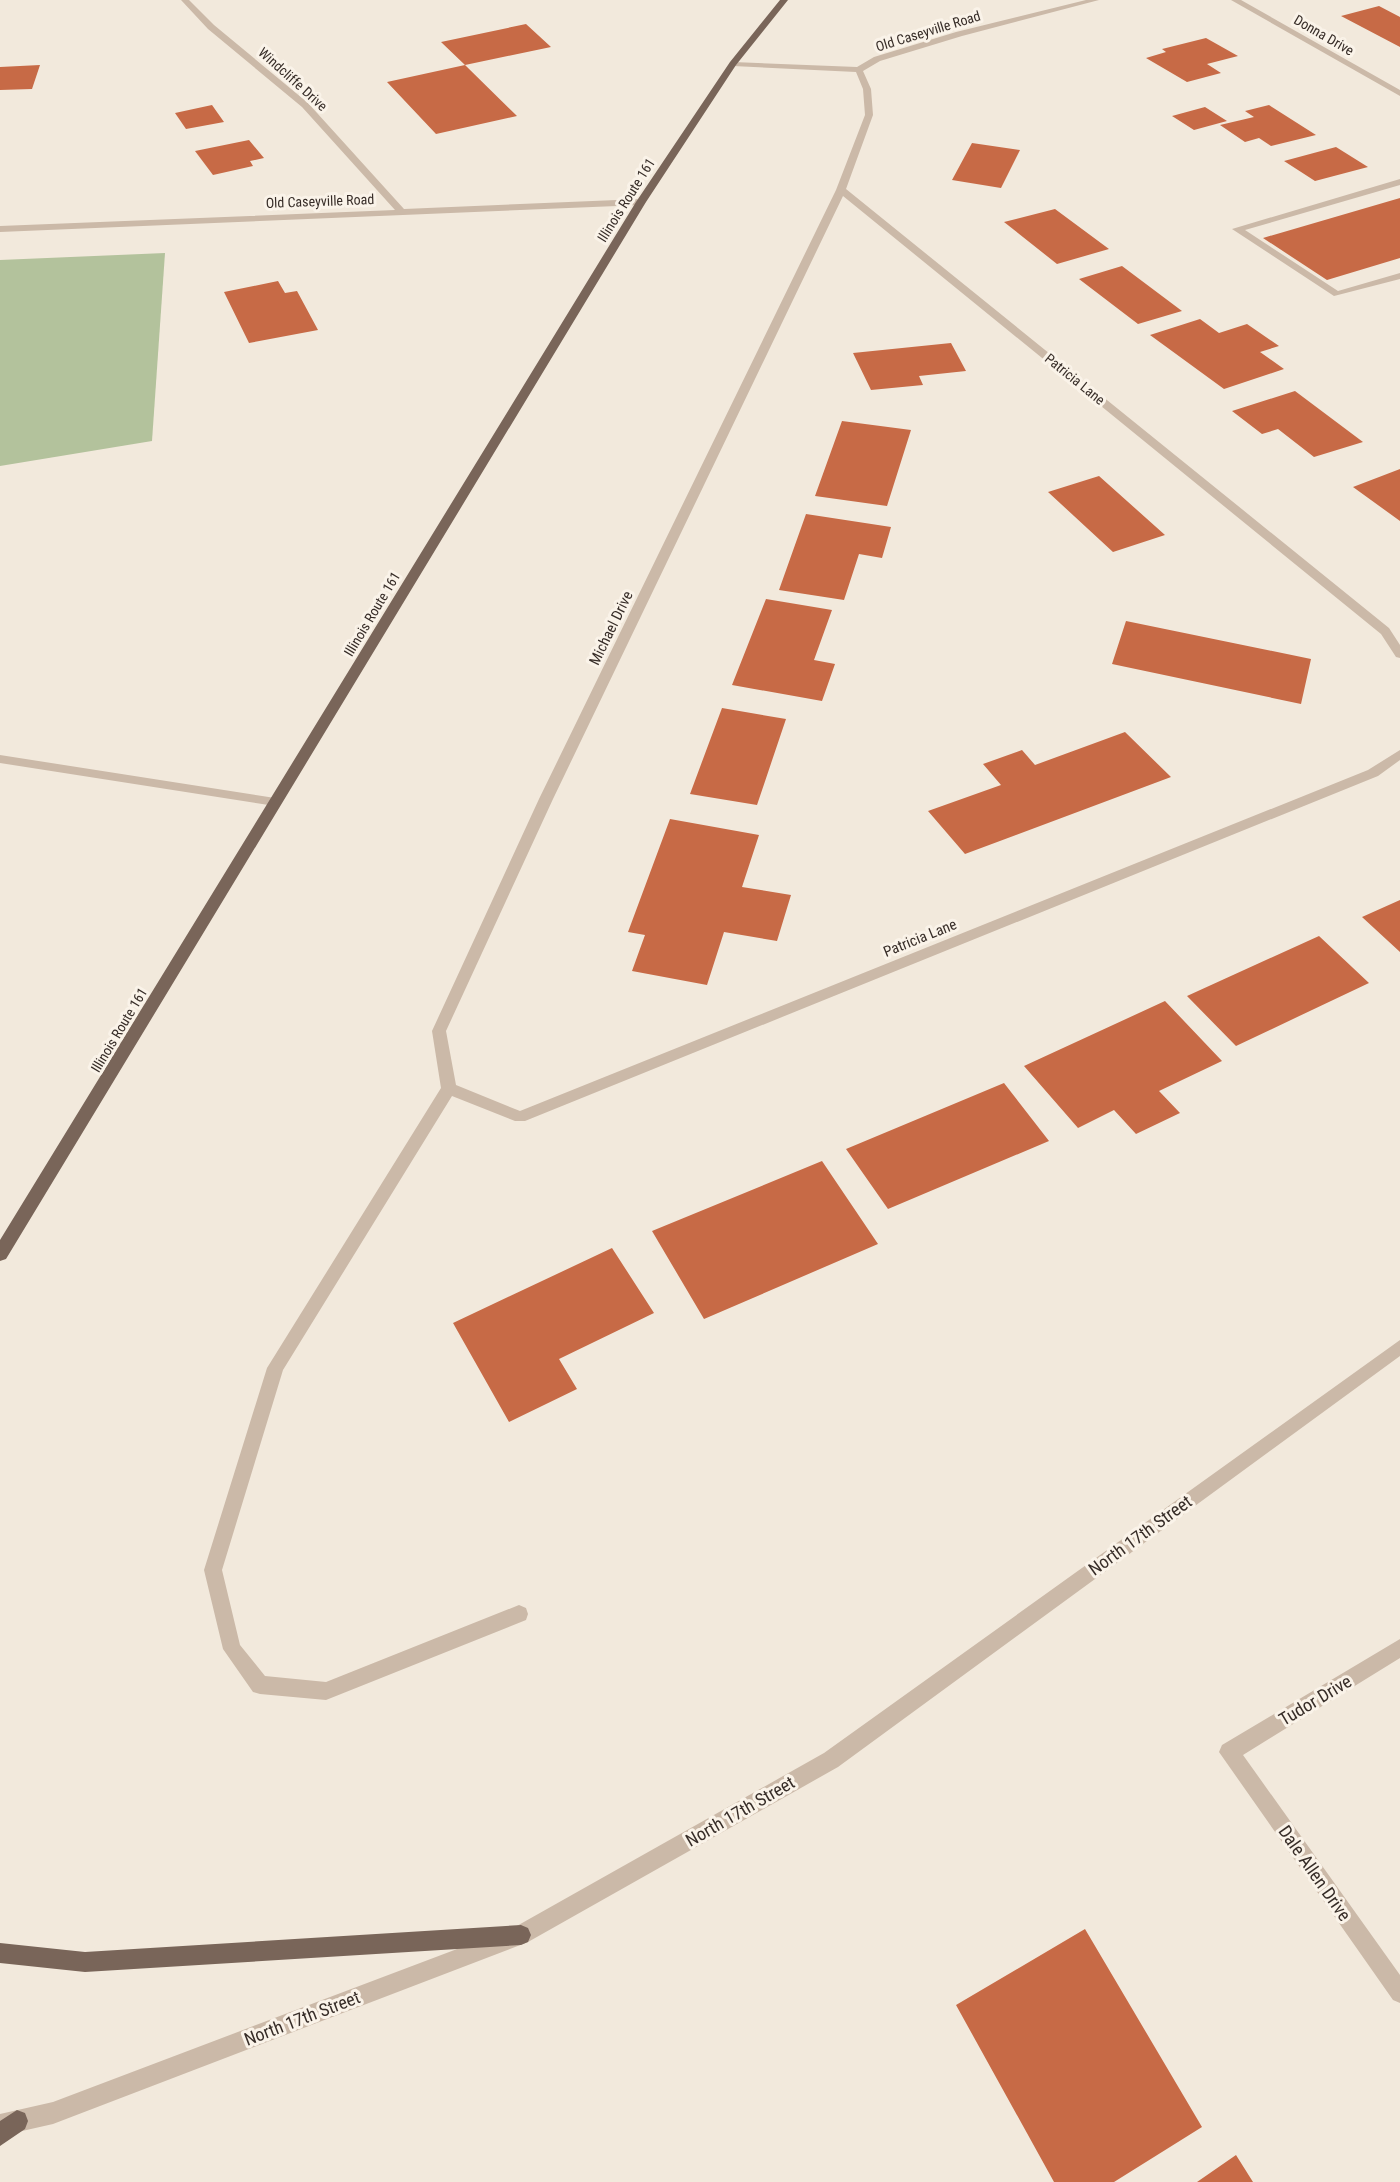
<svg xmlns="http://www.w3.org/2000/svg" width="1400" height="2182" font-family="'Roboto Condensed',sans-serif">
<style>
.green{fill:#b3c29c}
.building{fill:#c76a46}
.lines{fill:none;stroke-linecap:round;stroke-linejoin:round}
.minor{fill:#cbb9a8;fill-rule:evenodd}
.major{fill:#796559;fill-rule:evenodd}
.labels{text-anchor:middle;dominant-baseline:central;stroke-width:6;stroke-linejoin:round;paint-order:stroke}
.far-street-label{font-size:14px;fill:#372d28;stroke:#faf3e9}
.street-label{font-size:15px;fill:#372d28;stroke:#faf3e9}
.near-street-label{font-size:18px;fill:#372d28;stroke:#faf3e9}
</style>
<rect width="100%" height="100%" fill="#f2e9dc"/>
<path class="green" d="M 165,253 L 152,441 L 0,466 L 0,260 Z"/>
<path class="building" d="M 1379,6 L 1400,17 L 1400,47 L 1341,16 Z
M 526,24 L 551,47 L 465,65 L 517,116 L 436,134 L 387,82 L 465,65 L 441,42 Z
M 1206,38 L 1238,56 L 1207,64 L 1221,73 L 1187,82 L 1146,58 L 1166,52 L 1162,49 Z
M 40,65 L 32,89 L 0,90 L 0,67 Z
M 212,105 L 224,122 L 186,129 L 175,113 Z
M 1269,105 L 1316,135 L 1271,146 L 1259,138 L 1245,142 L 1220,125 L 1254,117 L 1245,111 Z
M 1205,107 L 1227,121 L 1194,130 L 1172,116 Z
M 249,140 L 264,158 L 250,161 L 253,166 L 213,175 L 195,151 Z
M 972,143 L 1020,150 L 1001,188 L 952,180 Z
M 1336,147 L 1368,167 L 1315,181 L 1284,161 Z
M 1400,198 L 1400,258 L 1327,280 L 1263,238 Z
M 1055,209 L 1109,249 L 1057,264 L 1004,222 Z
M 1122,266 L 1182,311 L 1138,324 L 1079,279 Z
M 278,281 L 285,293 L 297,291 L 318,330 L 249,343 L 224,292 Z
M 1200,319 L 1219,333 L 1247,324 L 1279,346 L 1260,352 L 1284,369 L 1224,389 L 1150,335 Z
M 951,343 L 966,371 L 919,376 L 923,385 L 871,390 L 853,353 Z
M 1295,391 L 1363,442 L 1314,457 L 1278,429 L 1262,434 L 1232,411 Z
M 842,421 L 911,430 L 887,506 L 815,496 Z
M 1400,469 L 1400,521 L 1353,487 Z
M 1099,476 L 1165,535 L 1113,552 L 1048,492 Z
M 806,514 L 891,527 L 882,558 L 859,554 L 844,600 L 779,590 Z
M 766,599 L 832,610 L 814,660 L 835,664 L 822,701 L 732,685 Z
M 1126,621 L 1311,659 L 1301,704 L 1112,664 Z
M 722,708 L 786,719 L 757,805 L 690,794 Z
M 1125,732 L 1171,777 L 965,854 L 928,811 L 1001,785 L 983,764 L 1022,750 L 1035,765 Z
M 670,819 L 759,835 L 742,887 L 791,895 L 777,941 L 724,932 L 707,985 L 632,971 L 645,935 L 628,932 Z
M 1400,900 L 1400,952 L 1362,917 Z
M 1319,936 L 1369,983 L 1236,1046 L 1187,996 Z
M 1165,1001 L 1222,1061 L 1159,1091 L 1180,1113 L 1136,1134 L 1114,1110 L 1078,1128 L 1024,1066 Z
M 1004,1083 L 1049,1141 L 888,1209 L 846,1149 Z
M 822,1161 L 878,1244 L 704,1319 L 652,1231 Z
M 612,1248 L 654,1313 L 559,1359 L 577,1389 L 509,1422 L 453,1323 Z
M 1085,1929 L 1202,2127 L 1114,2182 L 1054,2182 L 956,2005 Z
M 1236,2155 L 1253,2182 L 1197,2182 Z"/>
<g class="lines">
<path class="minor" d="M 181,0 L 189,0 L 214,25 L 308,103 L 404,209 L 641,199 L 646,202 L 641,205 L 0,232 L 0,226 L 395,210 L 302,107 L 208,29 Z
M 1086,0 L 1099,0 L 962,36 L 880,61 L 863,71 L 871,89 L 873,115 L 846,189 L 1389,628 L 1400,645 L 1400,658 L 1396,657 L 1381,634 L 843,196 L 553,799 L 446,1031 L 456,1085 L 520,1111 L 1368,770 L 1400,750 L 1400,760 L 1378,776 L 525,1121 L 515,1121 L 452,1096 L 283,1370 L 222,1570 L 240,1645 L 265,1676 L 326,1682 L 519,1605 L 526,1608 L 528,1614 L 526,1620 L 326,1700 L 260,1694 L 253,1692 L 223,1649 L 204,1570 L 267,1368 L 441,1088 L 432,1031 L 539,799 L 836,190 L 865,115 L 863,89 L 856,72 L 733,66 L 729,64 L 733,62 L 857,67 L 874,57 L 956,32 Z
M 1231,0 L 1241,0 L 1400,90 L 1400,96 Z
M 1400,179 L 1400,185 L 1245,230 L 1338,291 L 1400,273 L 1400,279 L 1334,296 L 1232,229 Z
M 0,755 L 275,798 L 282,802 L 275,806 L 0,763 Z
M 1400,1340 L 1400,1356 L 838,1767 L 528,1942 L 53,2124 L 0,2136 L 0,2114 L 53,2102 L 515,1927 L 824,1753 Z
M 1400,1639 L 1400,1658 L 1243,1755 L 1400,1975 L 1400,2003 L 1393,2000 L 1219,1752 L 1222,1745 Z"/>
<path class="major" d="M 780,0 L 788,0 L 736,65 L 646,202 L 6,1259 L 0,1261 L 0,1240 L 636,202 L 730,62 Z
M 521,1925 L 528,1928 L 531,1935 L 528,1942 L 521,1945 L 85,1972 L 0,1963 L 0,1943 L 85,1952 Z
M 17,2110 L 25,2113 L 28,2121 L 25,2129 L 0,2146 L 0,2121 Z"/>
</g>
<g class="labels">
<g class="far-street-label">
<text transform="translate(928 31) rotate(-17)">Old Caseyville Road</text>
<text transform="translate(1324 35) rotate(30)">Donna Drive</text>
<text transform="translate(293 79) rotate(42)">Windcliffe Drive</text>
<text transform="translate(626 200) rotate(-58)">Illinois Route 161</text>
<text transform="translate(320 201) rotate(-2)">Old Caseyville Road</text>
<text transform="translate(1075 379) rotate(39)">Patricia Lane</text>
<text transform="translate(372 614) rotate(-59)">Illinois Route 161</text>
<text transform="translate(119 1030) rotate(-59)">Illinois Route 161</text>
</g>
<g class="street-label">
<text transform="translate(611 628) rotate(-64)">Michael Drive</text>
<text transform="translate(920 938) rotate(-22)">Patricia Lane</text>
</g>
<g class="near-street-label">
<text transform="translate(1140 1535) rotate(-36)">North 17th Street</text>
<text transform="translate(1315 1700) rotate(-31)">Tudor Drive</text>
<text transform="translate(740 1811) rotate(-30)">North 17th Street</text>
<text transform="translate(1315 1873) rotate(55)">Dale Allen Drive</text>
<text transform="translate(302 2018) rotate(-21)">North 17th Street</text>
</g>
</g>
</svg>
